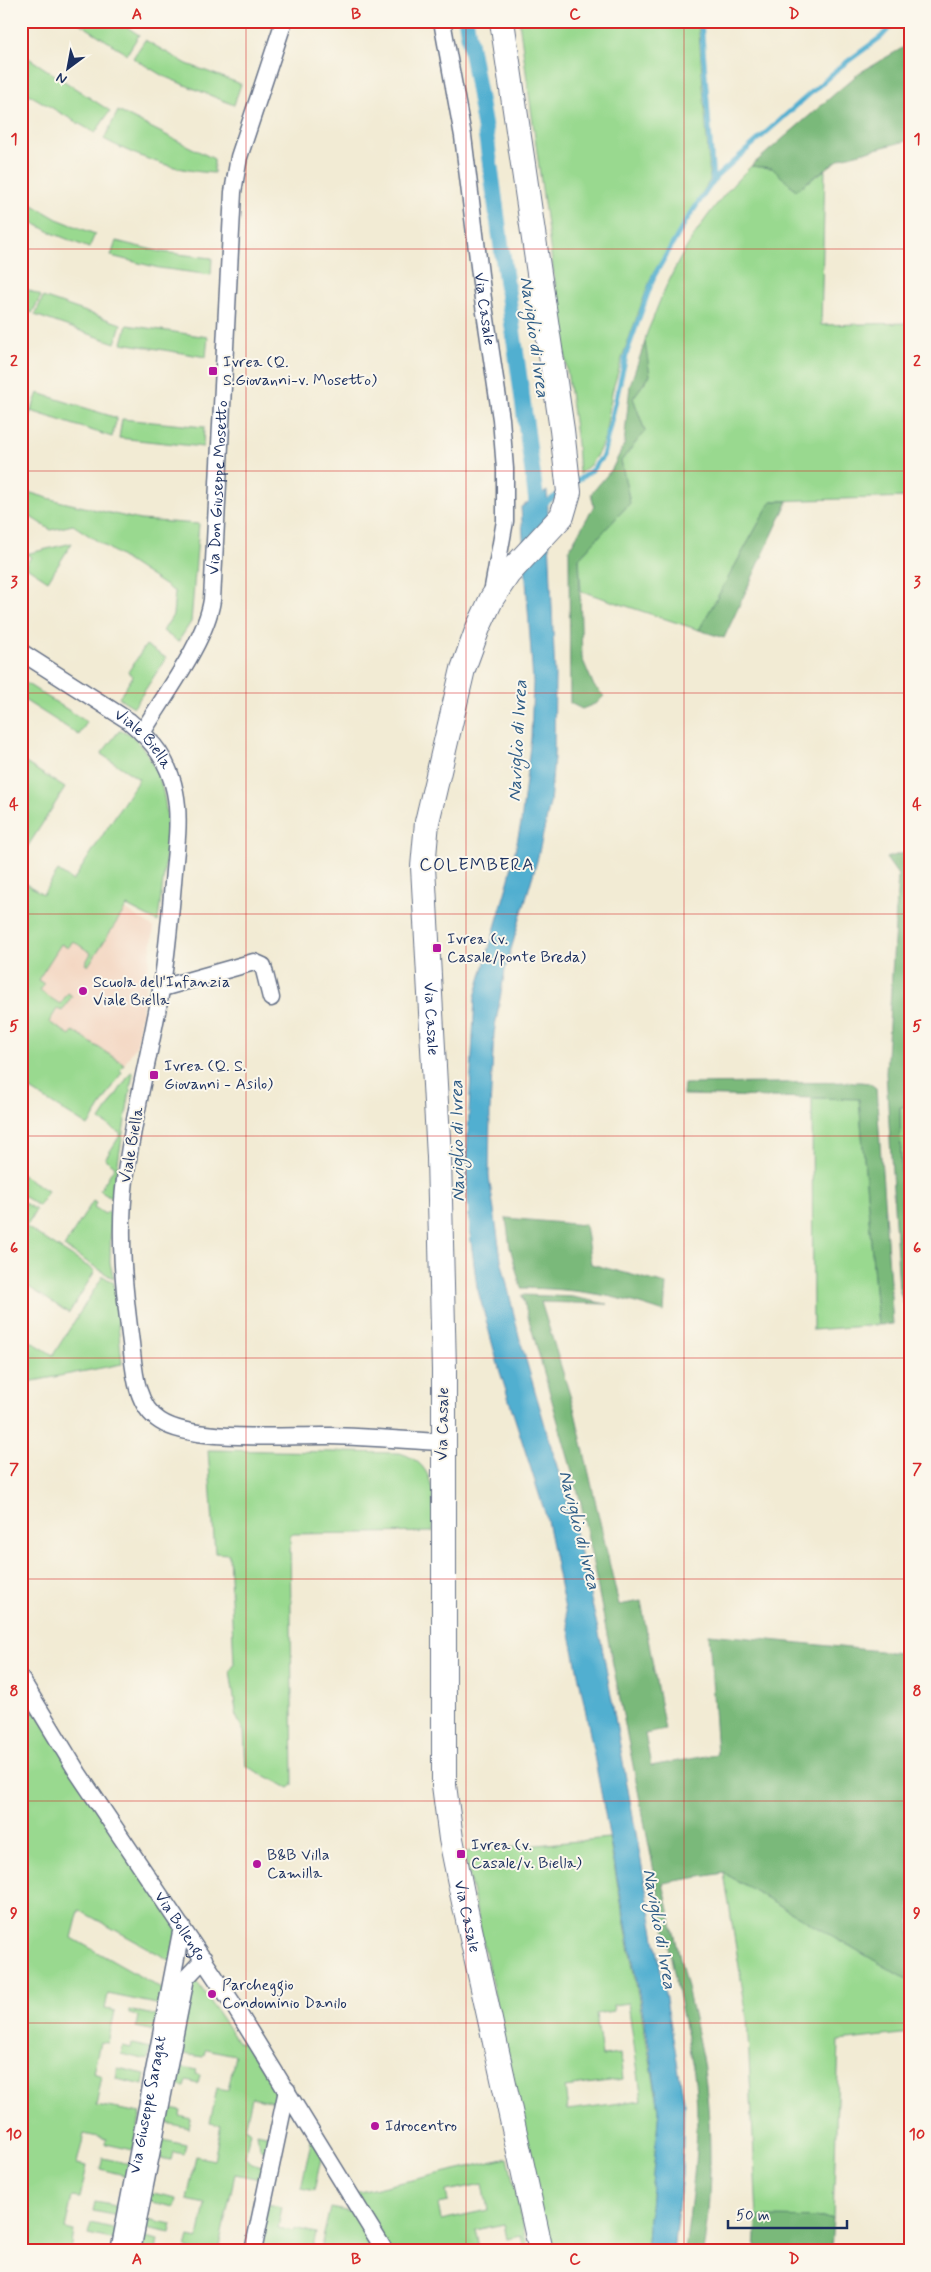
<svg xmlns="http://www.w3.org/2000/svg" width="931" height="2272" font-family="Mynerve,sans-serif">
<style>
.built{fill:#f3d4bf}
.green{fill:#99d98f;stroke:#5a8476;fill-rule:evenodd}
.forest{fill:#7ab97a;stroke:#4a746c}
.water{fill:#51afd0;stroke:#366f97}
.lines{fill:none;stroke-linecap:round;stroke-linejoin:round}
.stream{stroke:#51afd0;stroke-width:5}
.canal{stroke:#51afd0;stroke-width:16}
.street-casing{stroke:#667187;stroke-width:19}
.secondary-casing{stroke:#667187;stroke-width:26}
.street{stroke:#fff;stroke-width:16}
.secondary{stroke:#fff;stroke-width:24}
.grid{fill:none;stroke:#d62828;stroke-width:1;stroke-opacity:0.55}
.poi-dot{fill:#b5179e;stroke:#fbf7ec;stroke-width:2}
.labels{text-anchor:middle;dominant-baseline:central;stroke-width:4;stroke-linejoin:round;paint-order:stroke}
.street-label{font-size:16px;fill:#1b2f5e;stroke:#fbf7ec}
.poi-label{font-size:16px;fill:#1b2f5e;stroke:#fbf7ec;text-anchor:start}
.water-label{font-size:18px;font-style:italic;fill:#2e5c86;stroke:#fbf7ec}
.neighbourhood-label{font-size:18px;letter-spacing:1px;fill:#1b2f5e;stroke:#fbf7ec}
.neatline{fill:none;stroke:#d62828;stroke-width:2}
.grid-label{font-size:16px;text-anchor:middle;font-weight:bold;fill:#d62828}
</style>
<rect width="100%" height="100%" fill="#fbf7ec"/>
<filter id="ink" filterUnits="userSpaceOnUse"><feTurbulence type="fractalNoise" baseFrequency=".02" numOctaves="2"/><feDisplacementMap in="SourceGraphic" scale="10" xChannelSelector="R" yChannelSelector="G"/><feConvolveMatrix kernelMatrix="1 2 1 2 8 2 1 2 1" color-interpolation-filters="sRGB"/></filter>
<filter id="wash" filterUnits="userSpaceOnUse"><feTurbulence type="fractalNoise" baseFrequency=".0096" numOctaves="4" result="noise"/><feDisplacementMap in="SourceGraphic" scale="20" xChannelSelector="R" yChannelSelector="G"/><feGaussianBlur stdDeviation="1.12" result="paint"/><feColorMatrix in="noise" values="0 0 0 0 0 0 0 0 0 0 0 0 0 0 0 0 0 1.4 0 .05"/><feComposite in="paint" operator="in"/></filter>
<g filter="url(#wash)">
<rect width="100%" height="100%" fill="#f2ebd4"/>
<path class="built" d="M 81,881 L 154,928 L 137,1044 L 120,1071 L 21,1007 L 21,974 Z"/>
<path class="green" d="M 76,21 L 118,21 L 139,35 L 127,54 Z
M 519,21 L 698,21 L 710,180 L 652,275 L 624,352 L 612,392 L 605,437 L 598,453 L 590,465 L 579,474 L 577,443 Z
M 145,40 L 187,64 L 241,84 L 234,105 L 163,76 L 133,58 Z
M 21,53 L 110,111 L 95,133 L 23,91 L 25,88 L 21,85 Z
M 118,111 L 214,159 L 214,173 C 175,171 137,157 104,139 Z
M 751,166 L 772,168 L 796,190 L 825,170 L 821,325 L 910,323 L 910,497 L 771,501 L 699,630 L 581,591 L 579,558 L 630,503 L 621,461 L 645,431 L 633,398 L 650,375 C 648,365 644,351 645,341 C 646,333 651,324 654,316 C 674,260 709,207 751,166 Z
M 21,198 L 57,219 L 95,234 L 89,248 L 52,233 L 21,216 Z
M 116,241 L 161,252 L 212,258 L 211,275 L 159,268 L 111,256 Z
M 21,286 L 41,296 L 32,313 L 21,308 Z
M 43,297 L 121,324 L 115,343 L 35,315 Z
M 127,325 L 208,337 L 206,357 L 122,343 Z
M 38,393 L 117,418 L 112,437 L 31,411 L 21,437 L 21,408 L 31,411 Z
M 122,419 L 204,427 L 203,447 L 119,438 Z
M 21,490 L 58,501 L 140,520 L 199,524 L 191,622 L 178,642 L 163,631 L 173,615 L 175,592 L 73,525 L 51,530 L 21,511 Z
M 72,543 L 48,581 L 25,566 L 31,557 L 26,554 Z
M 146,645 L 166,658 L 134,707 L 119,698 L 133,676 L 128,672 Z
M 21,680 L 87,722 L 79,735 L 21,698 Z
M 119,731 C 130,730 136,740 143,748 C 181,799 164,863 158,922 L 127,906 L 88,966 L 85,964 L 91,953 L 73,941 L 68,948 L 61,944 L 38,980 L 44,984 L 40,991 L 60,1004 L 68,993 L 72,996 L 62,1011 L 57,1009 L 49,1022 L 70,1035 L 73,1031 L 124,1064 L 120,1070 L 122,1072 L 88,1126 L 21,1084 L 21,881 L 43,894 L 58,871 L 73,881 L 139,779 L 101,754 Z
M 21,760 L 65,788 L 21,857 Z
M 131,1072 L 133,1073 L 112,1198 L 100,1190 L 115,1166 L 105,1159 L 121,1134 L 100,1120 Z
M 812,1098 L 859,1098 L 878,1325 L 813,1330 Z
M 900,1106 L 910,1106 L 910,1312 L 903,1302 Z
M 21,1174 L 48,1191 L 39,1206 L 21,1195 Z
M 21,1201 L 36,1210 L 26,1227 L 95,1271 L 69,1313 L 21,1282 Z
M 93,1201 L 96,1203 L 94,1207 L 105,1214 L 108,1211 L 111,1213 L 110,1263 L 114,1279 L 64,1247 Z
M 103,1276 L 114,1283 L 122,1364 L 28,1382 L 21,1378 L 21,1335 L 53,1355 Z
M 208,1450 L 400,1453 C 439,1465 433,1500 433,1532 L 290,1534 L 293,1785 L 289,1788 L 246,1766 L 244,1732 L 237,1718 L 230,1671 L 234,1664 L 229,1554 L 215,1553 Z
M 21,1687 L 178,1929 L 173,1962 L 79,1910 L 72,1938 L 164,1990 L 161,2005 L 108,1994 L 105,2009 L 115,2011 L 108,2043 L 100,2042 L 93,2073 L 102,2076 L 96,2105 L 141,2113 L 133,2150 L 106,2144 L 107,2139 L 84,2134 L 77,2164 L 87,2166 L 80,2198 L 72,2197 L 65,2229 L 74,2231 L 71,2251 L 21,2251 Z
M 609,1838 L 659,2109 L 646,2251 L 549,2251 L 464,1852 ZM 628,2003 L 642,2100 L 568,2110 L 565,2087 L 623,2079 L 620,2054 L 602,2056 L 596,2014 L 614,2011 L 613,2005 Z
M 724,1873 L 910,1981 L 910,2033 L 839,2041 L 833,2218 L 757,2217 L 747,2017 Z
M 195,1979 L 238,2042 L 253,2044 L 284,2090 L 271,2154 L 259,2148 L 257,2132 L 271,2135 L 278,2103 L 252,2097 L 245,2129 L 250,2131 L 245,2157 L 252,2163 L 268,2168 L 265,2180 L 235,2174 L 218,2251 L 191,2251 L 186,2248 L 189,2237 L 198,2239 L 205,2204 L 187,2200 L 196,2156 L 214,2160 L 221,2125 L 210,2123 L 217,2088 L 228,2090 L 235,2055 L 206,2049 L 203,2057 L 177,2053 L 190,1986 Z
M 129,2010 L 159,2016 L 155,2031 L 136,2027 L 138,2016 L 129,2014 Z
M 132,2044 L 151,2048 L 148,2060 L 121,2054 L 123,2046 L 131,2048 Z
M 174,2065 L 197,2070 L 196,2074 L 200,2075 L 198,2084 L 187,2081 L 185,2087 L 170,2084 Z
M 118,2068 L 145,2074 L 143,2085 L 116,2079 Z
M 165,2108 L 181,2111 L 180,2116 L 191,2119 L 189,2128 L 162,2122 Z
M 312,2137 L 322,2154 L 314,2191 L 301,2188 Z
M 159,2139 L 186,2145 L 184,2154 L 173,2152 L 171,2160 L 155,2157 Z
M 103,2158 L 130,2164 L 128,2176 L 100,2169 Z
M 508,2158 L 528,2251 L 524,2251 L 521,2236 L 507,2239 L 504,2224 L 475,2230 L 480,2251 L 391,2251 L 355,2193 ZM 483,2184 L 488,2210 L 441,2220 L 438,2204 L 448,2202 L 446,2191 Z
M 148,2192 L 177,2198 L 175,2207 L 146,2201 Z
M 95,2202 L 121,2207 L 119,2216 L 93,2211 Z
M 267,2204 L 282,2207 L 278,2228 L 293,2231 L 294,2228 L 316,2233 L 312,2251 L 259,2251 Z
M 330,2208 L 356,2213 L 379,2251 L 320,2251 Z
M 143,2218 L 172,2224 L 170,2233 L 141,2227 Z
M 91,2223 L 117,2229 L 115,2240 L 88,2234 Z
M 141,2236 L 158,2240 L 156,2251 L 138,2251 Z"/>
<path class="forest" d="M 906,46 L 910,55 L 910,140 L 841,158 L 796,190 L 772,168 L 751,166 L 859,73 Z
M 645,342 L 650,375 L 633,398 L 645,431 L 621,461 L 630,503 L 579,558 L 582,658 L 594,686 L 604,696 L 597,703 L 582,709 L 570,703 L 569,550 L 594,506 L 591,494 L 612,469 L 624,445 L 630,385 Z
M 771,501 L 788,501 L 724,638 L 699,630 Z
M 910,851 L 910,1106 L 900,1107 L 903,1302 L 899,1288 L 886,1073 L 898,875 L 886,858 Z
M 860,1082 L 869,1083 L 876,1088 L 893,1324 L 878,1325 L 859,1099 L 683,1095 L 684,1084 Z
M 506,1218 L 585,1225 L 591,1264 L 666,1284 L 664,1312 C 613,1294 575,1289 521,1288 L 510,1247 Z
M 522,1295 L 572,1297 L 607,1304 L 541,1302 L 574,1408 L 619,1605 L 641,1601 L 665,1730 L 645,1734 L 651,1766 L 717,1754 L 709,1634 L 910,1654 L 910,1981 L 724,1873 L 663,1883 C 675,1941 691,1999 702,2057 C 712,2114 713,2195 703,2251 L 685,2251 C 692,2194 702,2129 694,2073 L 581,1503 Z
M 757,2217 L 833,2218 L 831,2251 L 755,2251 Z"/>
<path class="water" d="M 547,491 L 555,676 L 554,758 L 550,803 L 537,861 L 505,970 L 494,1033 L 490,1109 L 489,1176 L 501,1259 L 519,1336 L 570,1511 L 602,1646 L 674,2043 L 684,2101 L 682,2175 L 673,2251 L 646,2251 L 659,2109 L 649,2046 L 585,1708 L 546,1516 L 500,1372 L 477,1287 L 470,1234 L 466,1171 L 475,997 L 509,879 L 521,823 L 531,737 L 533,682 L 521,507 Z"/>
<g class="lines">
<path class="stream" d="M 701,21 L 713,181
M 574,483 L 592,470 L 603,456 L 627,352 L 654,276 L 686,221 L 716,177 L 840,67 L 881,37 L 896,21
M 543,505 L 561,492"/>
<path class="canal" d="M 466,21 L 487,142 L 536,498 L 537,520"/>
</g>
</g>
<g filter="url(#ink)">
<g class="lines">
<defs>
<g id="street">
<path id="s1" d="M 442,21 L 463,136 L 483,299 L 501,419 L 505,469 L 505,521 L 492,593"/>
<path id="s2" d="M 21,652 L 129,721 C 153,741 169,761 175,792 C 181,821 175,854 173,883 C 170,919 167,955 161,990 C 150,1054 133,1116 125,1180 C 118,1235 124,1289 131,1343 C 134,1369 135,1405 160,1421 C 193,1443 288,1435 331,1436 C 368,1437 405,1440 443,1442"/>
<path id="s3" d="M 142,733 C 164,696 206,641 212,600 L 233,192 L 239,157 L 284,21"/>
<path d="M 162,988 L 254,962 L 263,966 L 271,998"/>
<path id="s4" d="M 21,1679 L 78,1773 L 231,2001 L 385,2251"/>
<path id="s5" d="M 119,2251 L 182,1927"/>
<path d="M 132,2251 L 186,1978 L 204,1959"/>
<path d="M 253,2251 L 287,2090"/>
</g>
<g id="secondary">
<path id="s6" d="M 502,21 L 562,430 L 569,492 L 562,516 L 508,574 L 492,598 L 478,628 L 463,669 L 452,716 L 427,822 L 423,867 L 439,1157 L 444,1370 L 444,1785 L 451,1839 L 462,1893 L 541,2251"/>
</g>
</defs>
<use href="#street" class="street-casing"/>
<use href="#secondary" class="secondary-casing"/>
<use href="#street" class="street"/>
<use href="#secondary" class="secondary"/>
</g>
</g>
<path class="grid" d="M 246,21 L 246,2251M 466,21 L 466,2251M 684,21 L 684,2251M 21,249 L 910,249M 21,471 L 910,471M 21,693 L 910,693M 21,914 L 910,914M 21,1136 L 910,1136M 21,1358 L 910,1358M 21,1579 L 910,1579M 21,1801 L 910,1801M 21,2023 L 910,2023"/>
<g class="poi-dot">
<rect x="208" y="366" width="10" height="10" rx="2.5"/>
<rect x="432" y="943" width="10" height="10" rx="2.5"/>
<circle cx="83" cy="991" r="5"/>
<rect x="149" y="1070" width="10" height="10" rx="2.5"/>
<rect x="456" y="1849" width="10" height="10" rx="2.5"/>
<circle cx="257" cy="1864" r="5"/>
<circle cx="212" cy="1994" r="5"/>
<circle cx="375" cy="2126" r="5"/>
</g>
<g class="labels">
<g class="street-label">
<text stroke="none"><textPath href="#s1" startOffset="291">Via Casale</textPath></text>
<text stroke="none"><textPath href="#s3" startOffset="264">Via Don Giuseppe Mosetto</textPath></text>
<text stroke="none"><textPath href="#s2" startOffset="151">Viale Biella</textPath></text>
<text stroke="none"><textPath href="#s6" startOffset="1040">Via Casale</textPath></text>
<text transform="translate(132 1145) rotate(-80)">Viale Biella</text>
<text transform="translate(443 1424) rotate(-89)">Via Casale</text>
<text stroke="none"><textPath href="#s6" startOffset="1940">Via Casale</textPath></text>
<text stroke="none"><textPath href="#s4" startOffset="294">Via Bollengo</textPath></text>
<text stroke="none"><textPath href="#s5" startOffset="149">Via Giuseppe Saragat</textPath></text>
</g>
<g class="poi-label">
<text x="223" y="362">Ivrea (Q.<tspan x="223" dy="18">S.Giovanni-v. Mosetto)</tspan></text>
<text x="447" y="939">Ivrea (v.<tspan x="447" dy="18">Casale/ponte Breda)</tspan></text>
<text x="93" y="982">Scuola dell'Infanzia<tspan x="93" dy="18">Viale Biella</tspan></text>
<text x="164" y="1066">Ivrea (Q. S.<tspan x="164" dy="18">Giovanni - Asilo)</tspan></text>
<text x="471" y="1845">Ivrea (v.<tspan x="471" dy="18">Casale/v. Biella)</tspan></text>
<text x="267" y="1855">B&amp;B Villa<tspan x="267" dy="18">Camilla</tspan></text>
<text x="222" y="1985">Parcheggio<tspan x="222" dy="18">Condominio Danilo</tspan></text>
<text x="385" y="2126">Idrocentro</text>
</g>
<g class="water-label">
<text transform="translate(534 337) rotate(82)">Naviglio di Ivrea</text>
<text transform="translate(518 741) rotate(-87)">Naviglio di Ivrea</text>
<text transform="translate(458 1141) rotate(-91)">Naviglio di Ivrea</text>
<text transform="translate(579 1530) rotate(76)">Naviglio di Ivrea</text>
<text transform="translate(659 1929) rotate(80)">Naviglio di Ivrea</text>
</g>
<g class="neighbourhood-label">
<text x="477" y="865">COLEMBERA</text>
</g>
</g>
<rect width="931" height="2272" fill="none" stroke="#fbf7ec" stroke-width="55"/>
<g transform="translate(68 68) rotate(212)" stroke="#fbf7ec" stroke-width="4" paint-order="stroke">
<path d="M0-4L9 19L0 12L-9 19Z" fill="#1b2f5e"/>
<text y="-8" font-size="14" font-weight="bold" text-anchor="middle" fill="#1b2f5e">N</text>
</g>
<path d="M728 2220v8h119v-8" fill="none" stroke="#1b2f5e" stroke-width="2.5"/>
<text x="736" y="2220" font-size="15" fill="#1b2f5e" stroke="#fbf7ec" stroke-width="4" paint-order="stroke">50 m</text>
<rect x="28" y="28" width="876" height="2216" class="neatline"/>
<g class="grid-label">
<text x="137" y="19">A</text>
<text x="356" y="19">B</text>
<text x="575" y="19">C</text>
<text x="794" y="19">D</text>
<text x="14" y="144">1</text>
<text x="917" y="144">1</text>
<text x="14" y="366">2</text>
<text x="917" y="366">2</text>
<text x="14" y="587">3</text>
<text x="917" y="587">3</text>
<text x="14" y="809">4</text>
<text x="917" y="809">4</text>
<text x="14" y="1031">5</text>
<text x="917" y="1031">5</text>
<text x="14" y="1253">6</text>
<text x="917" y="1253">6</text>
<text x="14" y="1474">7</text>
<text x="917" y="1474">7</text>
<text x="14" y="1696">8</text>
<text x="917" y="1696">8</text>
<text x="14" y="1918">9</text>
<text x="917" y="1918">9</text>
<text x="14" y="2139">10</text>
<text x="917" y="2139">10</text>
<text x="137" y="2264">A</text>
<text x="356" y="2264">B</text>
<text x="575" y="2264">C</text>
<text x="794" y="2264">D</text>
</g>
</svg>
